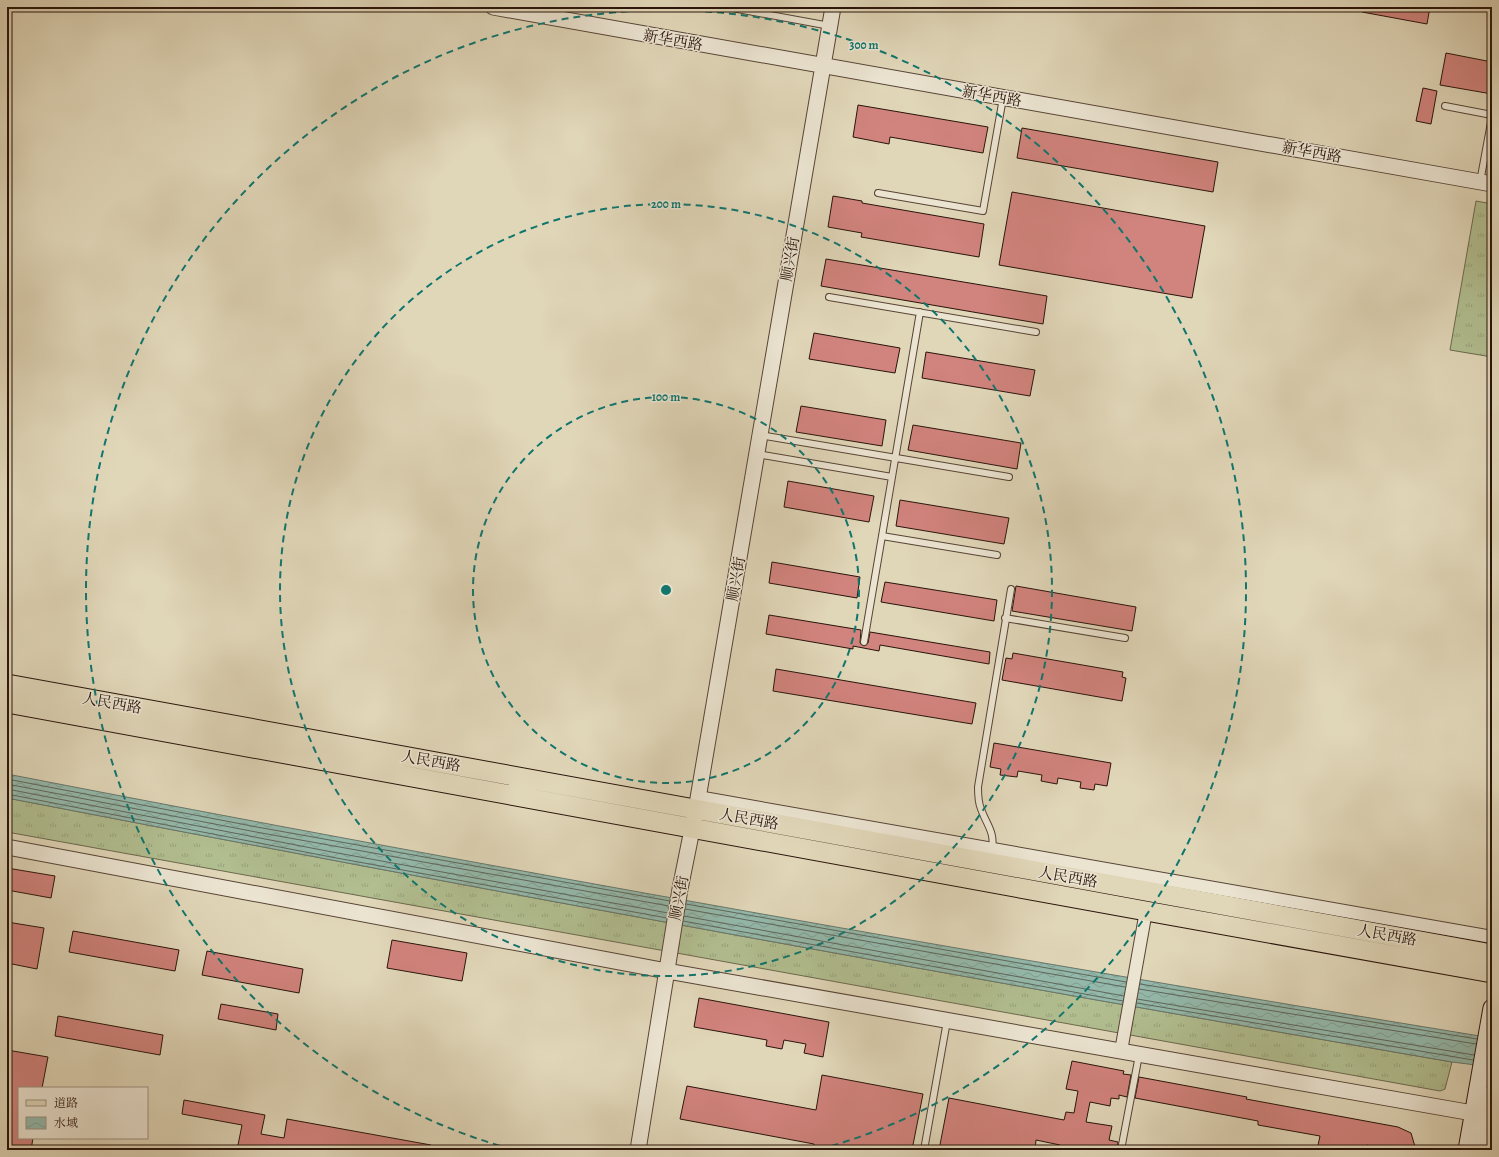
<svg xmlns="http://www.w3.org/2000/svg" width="1499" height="1157" font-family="Alegreya,'Noto Serif SC',serif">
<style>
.grass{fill:url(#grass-tufts);stroke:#6d694e}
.water{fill:url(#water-waves);stroke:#69776b}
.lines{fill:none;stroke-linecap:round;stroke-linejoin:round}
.shore{stroke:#5e665b;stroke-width:1}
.building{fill:#d1837d;stroke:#29140b}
.service-casing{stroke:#574436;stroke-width:8}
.minor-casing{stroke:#574436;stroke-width:14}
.tertiary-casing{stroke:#574436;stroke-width:17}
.secondary-casing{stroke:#29140b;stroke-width:19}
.primary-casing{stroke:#29140b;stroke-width:21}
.service{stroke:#ebe4d1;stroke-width:6}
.minor{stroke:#ebe4d1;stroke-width:12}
.tertiary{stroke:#ebe4d1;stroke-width:15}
.secondary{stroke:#ebe4d1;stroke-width:17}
.primary{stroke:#e0d6b8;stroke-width:19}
.ring{fill:none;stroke:#0f766e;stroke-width:2;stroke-dasharray:7 5}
.labels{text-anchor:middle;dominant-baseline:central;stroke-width:3;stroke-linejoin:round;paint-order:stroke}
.street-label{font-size:15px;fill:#29140b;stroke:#ebe4d1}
.centre{fill:#0f766e;stroke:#ebe4d1;stroke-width:2}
.ring-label{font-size:12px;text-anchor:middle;font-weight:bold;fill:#0f766e;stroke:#ebe4d1;stroke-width:3;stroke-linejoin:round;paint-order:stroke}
</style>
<defs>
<pattern id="grass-tufts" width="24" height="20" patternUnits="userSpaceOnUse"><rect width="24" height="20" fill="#b1be90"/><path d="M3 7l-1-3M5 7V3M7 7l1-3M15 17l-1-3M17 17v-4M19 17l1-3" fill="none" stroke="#98a27b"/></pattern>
<pattern id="water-waves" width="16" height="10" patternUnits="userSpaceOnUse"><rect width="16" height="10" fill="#94b9ab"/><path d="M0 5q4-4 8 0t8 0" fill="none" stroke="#809e92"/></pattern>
</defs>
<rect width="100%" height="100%" fill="#e0d6b8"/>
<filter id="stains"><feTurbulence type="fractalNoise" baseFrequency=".005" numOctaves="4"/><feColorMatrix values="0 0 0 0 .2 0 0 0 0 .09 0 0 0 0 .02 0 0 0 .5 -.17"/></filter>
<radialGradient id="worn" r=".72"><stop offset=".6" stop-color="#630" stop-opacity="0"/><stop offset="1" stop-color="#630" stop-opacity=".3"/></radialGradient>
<path class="grass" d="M 1476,201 L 1492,204 L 1492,357 L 1450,350 Z
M 7,798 C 488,891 969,979 1452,1062 L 1445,1089 L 1440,1091 L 7,832 Z"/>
<path class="water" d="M 7,774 C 501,870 996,957 1492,1038 L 1492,1067 L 1452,1062 C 969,979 488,891 7,798 Z"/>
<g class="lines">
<path class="shore" d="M 7,779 L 257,827 L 670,901
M 7,784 L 256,832 L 669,906
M 7,789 L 332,852 L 668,913
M 7,794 L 331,857 L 667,918
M 686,904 L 1126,982
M 685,909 L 1125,987
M 684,916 L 1124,996
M 683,921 L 1123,1001
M 1140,984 L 1477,1039
M 1139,989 L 1476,1044
M 1137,999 L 1474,1055
M 1137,1003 L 1473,1060"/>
</g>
<path class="building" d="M 1363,7 L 1430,7 L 1427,24 L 1362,12 Z
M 1446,53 L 1492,62 L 1492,94 L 1440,85 Z
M 1423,88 L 1437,91 L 1431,124 L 1416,121 Z
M 858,105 L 988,127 L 983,153 L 890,137 L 889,144 L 853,137 Z
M 1022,128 L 1218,162 L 1213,192 L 1017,158 Z
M 1012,192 L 1205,226 L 1192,298 L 999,265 Z
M 833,196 L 862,201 L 862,203 L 984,224 L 979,257 L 861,237 L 862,233 L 828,227 Z
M 826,259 L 1047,296 L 1043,324 L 821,286 Z
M 814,333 L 900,348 L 895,373 L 809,359 Z
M 926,352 L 1035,370 L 1030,396 L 922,378 Z
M 801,406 L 886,420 L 882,446 L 796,432 Z
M 913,425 L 1021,443 L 1017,469 L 908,450 Z
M 788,481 L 874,496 L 869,522 L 784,507 Z
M 900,500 L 1009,518 L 1004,544 L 896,526 Z
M 772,562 L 860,577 L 857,598 L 769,583 Z
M 885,582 L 997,600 L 994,621 L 881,602 Z
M 1016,586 L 1136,607 L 1132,631 L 1012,611 Z
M 769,615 L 861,630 L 860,643 L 864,646 L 868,643 L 870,632 L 990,652 L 989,664 L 880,645 L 879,651 L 853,646 L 853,649 L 766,634 Z
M 1013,653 L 1123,672 L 1122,677 L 1126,678 L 1122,701 L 1002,680 L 1006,658 L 1012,659 Z
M 776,669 L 976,703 L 972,724 L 773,691 Z
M 994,743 L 1111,763 L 1107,786 L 1095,784 L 1094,790 L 1080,788 L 1081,782 L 1058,778 L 1057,784 L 1041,781 L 1042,775 L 1018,771 L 1017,777 L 1000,775 L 1001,769 L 990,767 Z
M 7,868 L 55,876 L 51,898 L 7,890 Z
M 7,922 L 44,928 L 37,969 L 7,963 Z
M 73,931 L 179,950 L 175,971 L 69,952 Z
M 392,940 L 467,953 L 462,981 L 387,968 Z
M 207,951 L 303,969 L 299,993 L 202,975 Z
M 699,998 L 829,1022 L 823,1057 L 804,1053 L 806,1044 L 784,1040 L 782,1049 L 766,1046 L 767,1040 L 694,1027 Z
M 221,1004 L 278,1014 L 276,1030 L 218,1019 Z
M 58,1016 L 163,1035 L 160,1055 L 55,1036 Z
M 7,1050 L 48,1057 L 42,1088 L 19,1088 L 19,1138 L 33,1138 L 31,1150 L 7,1150 Z
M 1072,1061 L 1124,1071 L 1123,1074 L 1131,1075 L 1127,1097 L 1119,1095 L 1119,1099 L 1111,1098 L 1110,1106 L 1090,1102 L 1086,1122 L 1112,1126 L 1109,1140 L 1118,1142 L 1117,1150 L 1059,1150 L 1060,1145 L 1036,1140 L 1035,1150 L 939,1150 L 949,1098 L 1064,1120 L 1066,1112 L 1074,1113 L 1078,1091 L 1066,1089 Z
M 822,1075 L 923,1094 L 912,1150 L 813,1150 L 814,1144 L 680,1119 L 687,1086 L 816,1110 Z
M 1139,1077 L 1247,1097 L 1246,1099 L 1398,1127 L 1411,1133 L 1416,1150 L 1387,1150 L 1367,1145 L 1367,1150 L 1317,1150 L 1320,1136 L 1258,1125 L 1258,1121 L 1135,1098 Z
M 184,1100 L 265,1115 L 261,1134 L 284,1138 L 287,1119 L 431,1145 L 431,1150 L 237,1150 L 242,1125 L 182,1114 Z"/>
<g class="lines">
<defs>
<path id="service" d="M 727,7 L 830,26
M 1445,106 L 1492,115
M 1480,182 L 1492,117
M 878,193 L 983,211 L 1003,98
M 829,297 L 1036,332
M 760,435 L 1009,477
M 757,454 L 892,477
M 882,536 L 997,555
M 1005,618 L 1125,638
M 864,642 L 920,312
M 992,851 C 995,831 987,826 981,809 C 978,802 978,795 978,787 L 1011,589
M 924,1150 L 947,1021
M 1121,1150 L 1139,1055"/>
<path id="minor" d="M 698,797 L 1492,937
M 1121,1051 L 1146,911"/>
<path id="tertiary" d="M 493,7 L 1492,184
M 7,847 L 667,971 L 1484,1115
M 638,1150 L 680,889 L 696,810 L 833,7"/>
<path id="secondary" d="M 1467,1150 L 1492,1008
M 1482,1150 L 1492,1094"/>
<path id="primary" d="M 7,684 L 1492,954
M 7,703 L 1146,911 L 1492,973"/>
</defs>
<use href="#service" class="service-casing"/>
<use href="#minor" class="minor-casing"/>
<use href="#tertiary" class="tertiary-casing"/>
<use href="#secondary" class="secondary-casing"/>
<use href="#primary" class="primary-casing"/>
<use href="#service" class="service"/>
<use href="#minor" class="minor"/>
<use href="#tertiary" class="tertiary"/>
<use href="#secondary" class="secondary"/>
<use href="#primary" class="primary"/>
</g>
<g class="ring">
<circle cx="666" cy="590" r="193"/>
<circle cx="666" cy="590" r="386"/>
<path d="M511 1149A580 580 0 1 1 821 1149"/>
</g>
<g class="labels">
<g class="street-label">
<text transform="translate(673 40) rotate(10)">新华西路</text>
<text transform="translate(992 96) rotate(10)">新华西路</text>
<text transform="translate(1312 152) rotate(10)">新华西路</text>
<text transform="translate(790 259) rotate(-80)">顺兴街</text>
<text transform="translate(736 579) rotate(-80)">顺兴街</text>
<text transform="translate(112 703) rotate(10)">人民西路</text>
<text transform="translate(431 761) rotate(10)">人民西路</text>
<text transform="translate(749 819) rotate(10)">人民西路</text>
<text transform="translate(1068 877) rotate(10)">人民西路</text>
<text transform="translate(679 898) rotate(-79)">顺兴街</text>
<text transform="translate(1387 935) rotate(10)">人民西路</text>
</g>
</g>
<circle cx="666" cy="590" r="6" class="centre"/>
<g class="ring-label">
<text x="864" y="49">300 m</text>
<text x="666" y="208">200 m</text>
<text x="666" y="401">100 m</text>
</g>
<rect width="1499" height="1157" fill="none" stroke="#e0d6b8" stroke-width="24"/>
<rect x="8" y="8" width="1483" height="1141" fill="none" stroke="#29140b" stroke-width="2"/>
<rect x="12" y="12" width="1475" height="1133" fill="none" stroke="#29140b"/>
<rect x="18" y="1087" width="130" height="52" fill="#ebe4d1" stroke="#9d9182"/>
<rect x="26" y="1100" width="20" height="6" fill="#e0d6b8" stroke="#9d9182"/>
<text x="54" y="1107" font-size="12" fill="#29140b">道路</text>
<rect x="26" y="1117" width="20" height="12" fill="url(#water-waves)" stroke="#9d9182"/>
<text x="54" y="1127" font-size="12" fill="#29140b">水域</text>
<rect width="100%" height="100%" filter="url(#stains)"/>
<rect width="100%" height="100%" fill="url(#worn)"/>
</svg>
